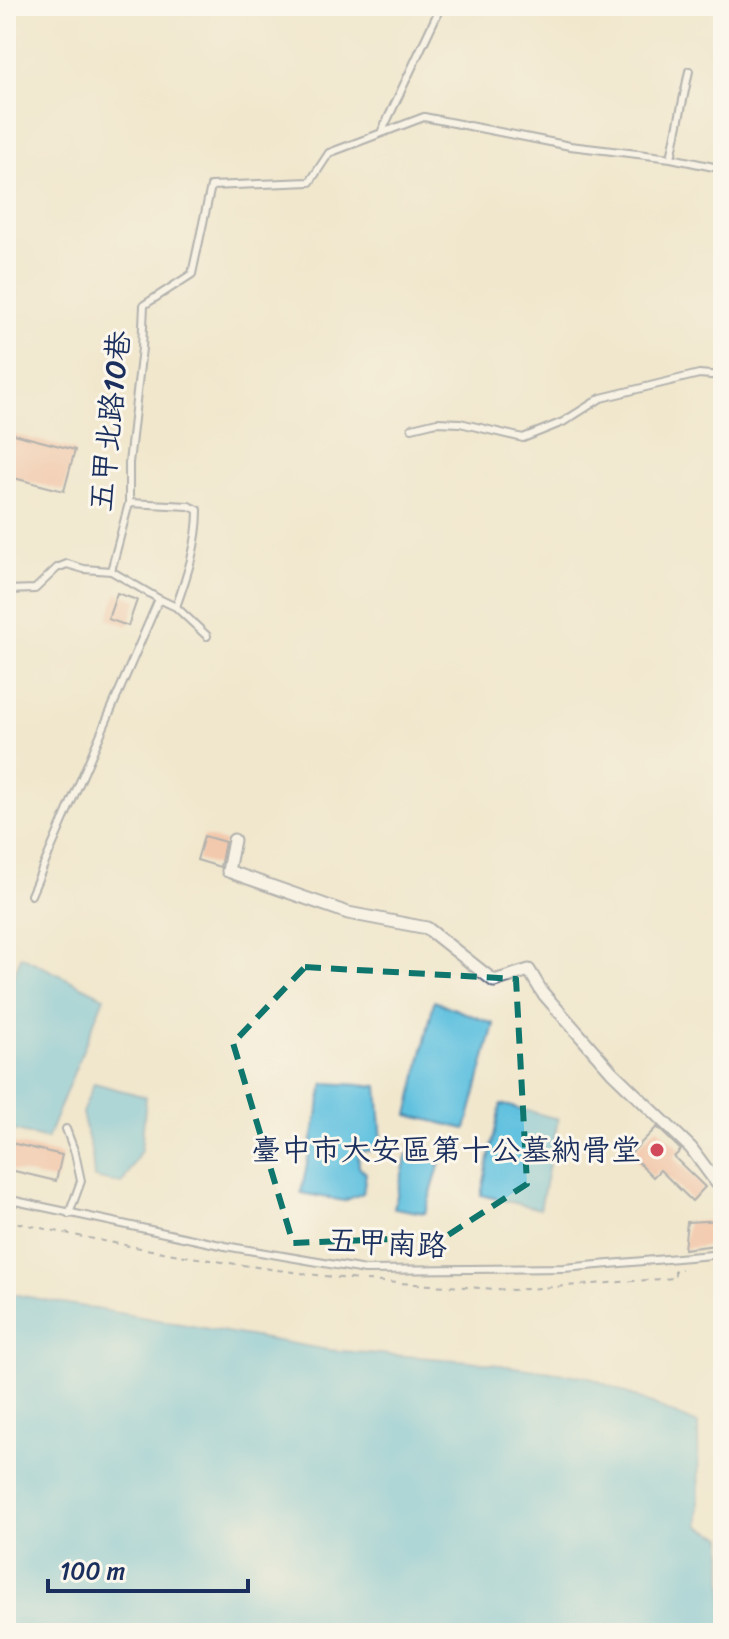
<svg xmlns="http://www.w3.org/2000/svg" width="729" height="1639" font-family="Sriracha,'LXGW WenKai TC',sans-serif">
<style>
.water{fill:#60c1df;stroke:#3e789e;stroke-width:2}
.building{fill:#f5a486}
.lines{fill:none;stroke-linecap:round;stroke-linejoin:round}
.service-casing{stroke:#666f85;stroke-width:10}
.minor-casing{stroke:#666f85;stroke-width:15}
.path{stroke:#666f85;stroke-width:2;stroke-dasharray:6 6;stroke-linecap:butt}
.service{stroke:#fff;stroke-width:6}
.minor{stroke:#fff;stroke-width:11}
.marked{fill:none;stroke:#0f766e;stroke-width:6;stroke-dasharray:16 10;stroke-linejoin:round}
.poi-dot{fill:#d1495b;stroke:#fbf7ec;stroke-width:3}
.labels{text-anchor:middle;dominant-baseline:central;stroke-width:6;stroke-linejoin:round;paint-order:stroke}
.street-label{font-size:30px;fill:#1b2f5e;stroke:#fbf7ec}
.poi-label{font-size:30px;fill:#1b2f5e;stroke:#fbf7ec;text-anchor:end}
</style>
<rect width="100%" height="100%" fill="#fbf7ec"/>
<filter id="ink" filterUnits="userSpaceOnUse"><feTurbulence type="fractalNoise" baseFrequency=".0125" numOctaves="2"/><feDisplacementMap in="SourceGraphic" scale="16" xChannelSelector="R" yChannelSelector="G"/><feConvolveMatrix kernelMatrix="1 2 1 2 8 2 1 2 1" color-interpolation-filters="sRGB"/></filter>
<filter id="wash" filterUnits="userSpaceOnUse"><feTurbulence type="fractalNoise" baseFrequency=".006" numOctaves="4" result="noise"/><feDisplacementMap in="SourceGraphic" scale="32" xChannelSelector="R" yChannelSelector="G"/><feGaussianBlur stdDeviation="1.8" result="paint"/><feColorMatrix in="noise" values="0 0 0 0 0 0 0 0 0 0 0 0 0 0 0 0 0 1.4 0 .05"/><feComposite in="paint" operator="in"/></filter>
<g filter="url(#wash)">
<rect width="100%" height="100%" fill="#f1e7cd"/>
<path class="water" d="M 21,956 L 104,997 L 47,1139 L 6,1128 L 6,999 Z
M 434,1001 L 494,1024 L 466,1129 L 408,1115 Z
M 94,1083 L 146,1097 L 141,1150 L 122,1184 L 94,1178 L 92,1154 L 82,1113 Z
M 324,1083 L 378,1086 L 382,1144 L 374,1150 L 358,1152 L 359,1167 L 366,1173 L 363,1193 L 344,1201 L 301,1193 Z
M 501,1104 L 558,1119 L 540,1209 L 481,1195 Z
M 407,1154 L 440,1163 L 425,1213 L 394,1208 Z
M 6,1293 L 328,1350 L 469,1361 L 589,1377 L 698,1424 L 699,1526 L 723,1537 L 723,1633 L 6,1633 Z"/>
<g id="blocks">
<path class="building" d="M 6,432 L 75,450 L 64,491 L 6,476 Z
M 117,593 L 137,600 L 128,626 L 108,619 Z
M 204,836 L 225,842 L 220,867 L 197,860 Z
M 657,1127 L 681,1150 L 674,1157 L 705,1187 L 692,1201 L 660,1170 L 653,1177 L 630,1154 Z
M 11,1143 L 62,1155 L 56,1181 L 6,1169 Z
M 723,1220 L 723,1244 L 684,1249 L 687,1222 Z"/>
</g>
</g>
<g filter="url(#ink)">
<use href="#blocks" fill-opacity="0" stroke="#666f85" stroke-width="2"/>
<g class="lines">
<defs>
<path id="service" d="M 382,131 L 441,6
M 671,158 L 689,71
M 412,428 L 437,422 L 460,423 L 523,438 L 563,422 L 601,398 L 699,374 L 723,376
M 129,503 L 189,506 L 198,510 C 198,543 187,576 176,607
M 111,571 L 129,503 L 129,463 L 142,348 L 144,305 L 192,274 L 211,186 L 310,182 L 329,153 L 424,117 L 570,146 L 671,158 L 723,169
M 6,590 L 35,589 L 57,568 L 67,564 L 84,569 L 111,571 L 159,599 L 31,895
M 159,599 L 176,607 L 207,636
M 66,1129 L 75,1153 L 81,1181 L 69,1214
M 6,1199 L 225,1246 L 365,1270 L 564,1268 L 723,1254"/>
<path id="minor" d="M 234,840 L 228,871 L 348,913 L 427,928 L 494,981 L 529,970 L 542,992 L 612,1072 L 691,1148 L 716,1182 L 723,1186"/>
</defs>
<use href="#service" class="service-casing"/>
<use href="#minor" class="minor-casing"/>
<path class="path" d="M 6,1220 C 122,1247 240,1267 359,1280
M 366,1281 L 513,1290 L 675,1278 L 675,1270 L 682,1269"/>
<use href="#service" class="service"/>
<use href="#minor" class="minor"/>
</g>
</g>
<path d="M0 0H729V1639H0ZM 305,967 L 516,979 L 527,1184 L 445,1237 L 293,1243 L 233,1043 Z" fill="#f1e7cd" fill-opacity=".55" fill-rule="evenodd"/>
<path class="marked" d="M 305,967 L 516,979 L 527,1184 L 445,1237 L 293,1243 L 233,1043 Z"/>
<circle class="poi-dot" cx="657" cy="1150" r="8"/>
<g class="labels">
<g class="street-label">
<text transform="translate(110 421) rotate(-84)">五甲北路10巷</text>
<text transform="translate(387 1243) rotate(3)">五甲南路</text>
</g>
<g class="poi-label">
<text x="641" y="1150">臺中市大安區第十公墓納骨堂</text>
</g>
</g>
<rect width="729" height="1639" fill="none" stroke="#fbf7ec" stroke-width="32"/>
<path d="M48 1579v12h200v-12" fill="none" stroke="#1b2f5e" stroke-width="4"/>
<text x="60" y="1579" font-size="24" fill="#1b2f5e" stroke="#fbf7ec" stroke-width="6" paint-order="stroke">100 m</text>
</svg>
